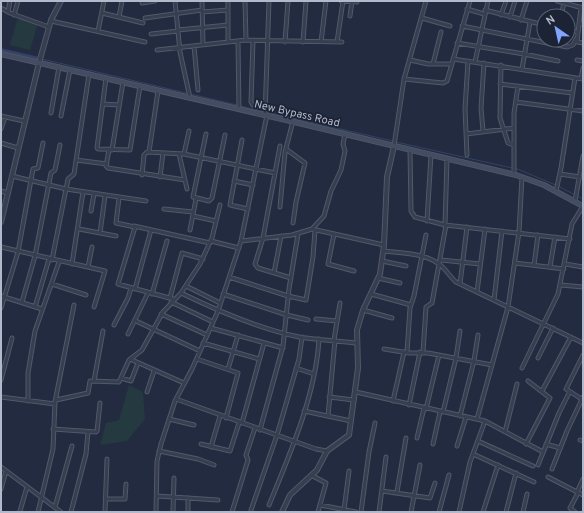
<svg xmlns="http://www.w3.org/2000/svg" width="584" height="513" font-family="Overpass,sans-serif">
<style>
.green{fill:#243a40}
.lines{fill:none;stroke-linecap:round;stroke-linejoin:round}
.stream{stroke:#334266;stroke-width:1}
.canal{stroke:#334266;stroke-width:3.5}
.minor-casing{stroke:#51596a;stroke-width:5}
.tertiary-casing{stroke:#51596a;stroke-width:6}
.secondary-casing{stroke:#51596a;stroke-width:6}
.minor{stroke:#363e4f;stroke-width:3}
.tertiary{stroke:#363e4f;stroke-width:4}
.secondary{stroke:#444c62;stroke-width:4.5}
.labels{text-anchor:middle;dominant-baseline:central;stroke-width:3.5;stroke-linejoin:round;paint-order:stroke}
.street-label{font-size:11px;fill:#b2b9ca;stroke:#1b2334}
</style>
<rect width="100%" height="100%" fill="#222b3f"/>
<path class="green" d="M 18,17 L 38,23 L 30,50 L 10,45 Z
M 129,385 L 143,392 L 145,419 L 127,441 L 100,445 L 106,423 L 119,420 Z"/>
<g class="lines">
<path class="stream" d="M 42,59 L 237,105
M 240,106 L 393,141
M 396,142 L 512,168
M 515,168 L 558,186 L 575,195
M 577,196 L 583,199"/>
<path class="canal" d="M 1,50 L 36,58"/>
<defs>
<path id="minor" d="M 175,1 L 180,52 L 190,98
M 202,1 L 203,45
M 228,1 L 228,42
M 245,1 L 246,40
M 341,1 L 357,2
M 557,1 L 583,8
M 142,3 L 155,1
M 1,8 L 10,13 L 49,27
M 467,9 L 484,14
M 485,10 L 544,25
M 8,12 L 10,1
M 202,12 L 228,10
M 102,13 L 143,23
M 14,15 L 18,1
M 501,15 L 506,1
M 350,16 L 352,1
M 561,16 L 564,3
M 119,17 L 122,1
M 510,17 L 515,1
M 145,18 L 202,10
M 422,18 L 450,26
M 521,20 L 527,1
M 51,21 L 145,42
M 579,24 L 581,7
M 583,24 L 579,24 L 577,42 L 583,43
M 462,26 L 567,47 L 573,45 L 576,39
M 178,30 L 228,25
M 568,30 L 577,32
M 98,31 L 104,1
M 151,34 L 178,31
M 238,41 L 239,109
M 253,41 L 251,102 L 253,105 L 266,108
M 285,42 L 288,1
M 303,42 L 306,1
M 321,42 L 326,1
M 337,42 L 343,1
M 457,43 L 524,54 L 558,61
M 194,46 L 198,90
M 157,50 L 246,40 L 342,42
M 453,59 L 583,79
M 410,60 L 428,64 L 452,64
M 577,60 L 583,61
M 475,62 L 488,1
M 433,64 L 441,32
M 501,65 L 500,118 L 508,143 L 514,145
M 522,69 L 530,22
M 106,78 L 97,148 L 98,149 L 130,150 L 140,86
M 404,79 L 443,83 L 447,81 L 470,1
M 581,79 L 583,68
M 500,84 L 572,93
M 516,102 L 583,111
M 103,104 L 119,105
M 51,113 L 59,67
M 265,115 L 269,1
M 1,116 L 24,121
M 61,116 L 70,70
M 1,129 L 5,117
M 483,131 L 481,108 L 484,63
M 206,134 L 193,197 L 209,201 L 212,198 L 225,135
M 466,134 L 514,128
M 242,140 L 230,205 L 248,209
M 1,143 L 18,148
M 280,146 L 263,238 L 255,264 L 258,268 L 291,278
M 394,146 L 404,79 L 426,1
M 286,149 L 305,163 L 296,202 L 293,223
M 109,150 L 106,166 L 108,168 L 185,180
M 112,150 L 123,82
M 410,150 L 411,211 L 415,217 L 445,225 L 570,239
M 149,152 L 158,91
M 179,154 L 187,189
M 184,154 L 189,131
M 467,155 L 465,109 L 468,61
M 76,160 L 107,164
M 514,174 L 514,113 L 518,86
M 560,174 L 580,177
M 142,175 L 144,155 L 147,152 L 184,154 L 275,173
M 12,176 L 66,189 L 146,201
M 160,177 L 163,153
M 234,181 L 253,185
M 1,191 L 8,193
M 556,191 L 561,168 L 575,78
M 119,198 L 116,223 L 135,227 L 118,284 L 173,299
M 575,201 L 583,156
M 280,207 L 285,152 L 293,121
M 164,209 L 193,212
M 91,211 L 94,194
M 193,216 L 216,221
M 427,221 L 431,155
M 445,225 L 447,159
M 134,226 L 210,243
M 79,229 L 116,236
M 312,229 L 324,216 L 331,191 L 341,170 L 345,151 L 343,144 L 345,134
M 190,230 L 196,199
M 100,233 L 105,196
M 334,234 L 328,264 L 354,271
M 211,241 L 239,248
M 241,241 L 292,235 L 312,229 L 384,245
M 1,247 L 105,271 L 94,307
M 384,251 C 401,253 424,253 439,264 C 446,269 450,277 456,282 L 583,343
M 52,260 L 68,179 L 74,174 L 89,74
M 441,260 L 480,264
M 382,261 L 406,266
M 515,263 L 564,269
M 72,264 L 83,192
M 565,264 L 583,267
M 534,265 L 538,235
M 88,267 L 92,247
M 550,267 L 555,237
M 274,273 L 281,236
M 229,277 L 288,296 L 306,300 L 313,257 L 315,230
M 378,278 L 400,283
M 52,284 L 86,295
M 460,284 L 467,227
M 561,285 L 583,287
M 186,286 L 220,303
M 135,289 L 151,230
M 477,292 L 485,229
M 181,293 C 216,310 260,329 299,337 C 318,340 338,341 357,343
M 152,294 L 167,241
M 223,294 L 287,315 L 308,320
M 371,294 L 411,305
M 1,296 L 42,309
M 170,298 L 182,253 L 203,259
M 494,300 L 502,231
M 22,302 L 35,256 L 51,173 L 55,170 L 60,145
M 171,302 L 213,322
M 35,307 L 49,259
M 1,308 L 18,252 L 33,169 L 38,168 L 43,143
M 363,310 L 392,318
M 161,314 L 207,335
M 316,319 L 337,321
M 136,321 L 200,351
M 114,325 L 128,298 L 131,288
M 211,328 L 283,348
M 128,334 L 148,293
M 334,340 L 340,303
M 203,343 L 259,359
M 384,349 L 409,353 L 428,353 L 492,365
M 407,352 L 410,308 L 414,296 L 426,235
M 423,352 L 426,307 L 432,303 L 446,225
M 583,355 L 566,389 L 583,400
M 538,358 L 553,328
M 130,359 L 184,383
M 197,359 L 238,373 L 226,418
M 296,368 L 314,374
M 522,368 L 558,294 L 572,224 L 583,206
M 228,369 L 238,335
M 121,378 L 131,381 L 138,363
M 1,380 L 12,338
M 94,381 L 103,331
M 542,391 L 571,337
M 147,392 L 154,371
M 356,392 L 485,421 L 543,452
M 1,397 L 55,404
M 329,397 L 354,400
M 176,399 L 316,449 L 327,451
M 56,400 L 88,393 L 90,381 L 119,382 L 129,360 L 142,350 L 163,312 L 181,293 L 200,264 L 212,238 L 220,205
M 28,401 L 28,373 L 35,331 L 59,262
M 393,401 L 404,352
M 409,405 L 420,352
M 426,409 L 439,355
M 304,411 L 351,421
M 443,412 L 456,358 L 460,331
M 328,416 L 335,340
M 460,416 L 474,361 L 478,335
M 169,419 L 194,425
M 477,419 L 508,307 L 519,232 L 522,177
M 242,423 L 264,343
M 53,429 L 96,432 L 97,431 L 100,403
M 260,430 L 283,346 L 289,289 L 298,234
M 505,432 L 517,384
M 277,435 L 299,359 L 302,337
M 417,438 L 424,408
M 580,440 L 583,441
M 478,441 L 533,466
M 201,444 L 230,451 L 239,423
M 433,444 L 440,412
M 526,444 L 550,398 L 528,381
M 546,444 L 560,448
M 457,446 L 466,417
M 211,447 L 220,416
M 159,451 L 198,459 L 214,465
M 473,454 L 534,482
M 538,465 L 559,413 L 569,393
M 1,467 L 61,512
M 552,469 L 567,431 L 583,397
M 311,475 L 326,483 L 318,512
M 548,477 L 583,495
M 1,489 L 6,471
M 382,491 L 430,498 L 435,483
M 397,492 L 406,438
M 577,492 L 583,479
M 157,496 L 218,500
M 106,499 L 125,499 L 126,484
M 269,505 C 290,454 316,394 319,339
M 320,505 L 356,512
M 55,507 L 72,446
M 251,510 L 277,435
M 344,510 L 349,471
M 20,511 L 27,487
M 38,512 L 53,449 L 55,402 L 74,305
M 71,512 L 86,454 L 88,432
M 105,512 L 107,459
M 156,512 L 157,461 L 161,444 L 175,401 L 192,369 L 218,311 L 241,241 L 267,115
M 173,512 L 174,478
M 188,512 L 188,498
M 232,512 L 248,460 L 246,455 L 255,428
M 361,512 L 369,452 L 375,423
M 379,512 L 386,457
M 411,512 L 420,465
M 439,512 L 449,475
M 459,512 L 470,462 L 485,421
M 483,512 L 498,465
M 506,512 L 516,473
M 523,512 L 527,494
M 575,512 L 570,508 L 578,493"/>
<path id="tertiary" d="M 1,222 L 39,63 L 51,20 L 61,1
M 282,512 L 290,495 L 317,470 L 327,451 L 349,435 L 358,368 L 357,330 L 363,310 L 380,274 L 384,245 L 387,177 L 394,146"/>
<path id="secondary" d="M 1,54 L 286,120 L 516,175 L 544,185 L 583,206"/>
</defs>
<use href="#minor" class="minor-casing"/>
<use href="#tertiary" class="tertiary-casing"/>
<use href="#secondary" class="secondary-casing"/>
<use href="#minor" class="minor"/>
<use href="#tertiary" class="tertiary"/>
<use href="#secondary" class="secondary"/>
</g>
<g class="labels">
<g class="street-label">
<text transform="translate(297 114) rotate(13)">New Bypass Road</text>
</g>
</g>
<rect width="584" height="513" fill="none" stroke="#b2b9ca" stroke-width="4"/>
<g transform="translate(556 28) rotate(326)"><circle r="19" fill="#1b2334" stroke="#575f70"/>
<path d="M0-3L7 15L0 10L-7 15Z" fill="#82a4ff"/>
<text y="-6" font-size="11" font-weight="bold" text-anchor="middle" fill="#b2b9ca">N</text>
</g>
</svg>
